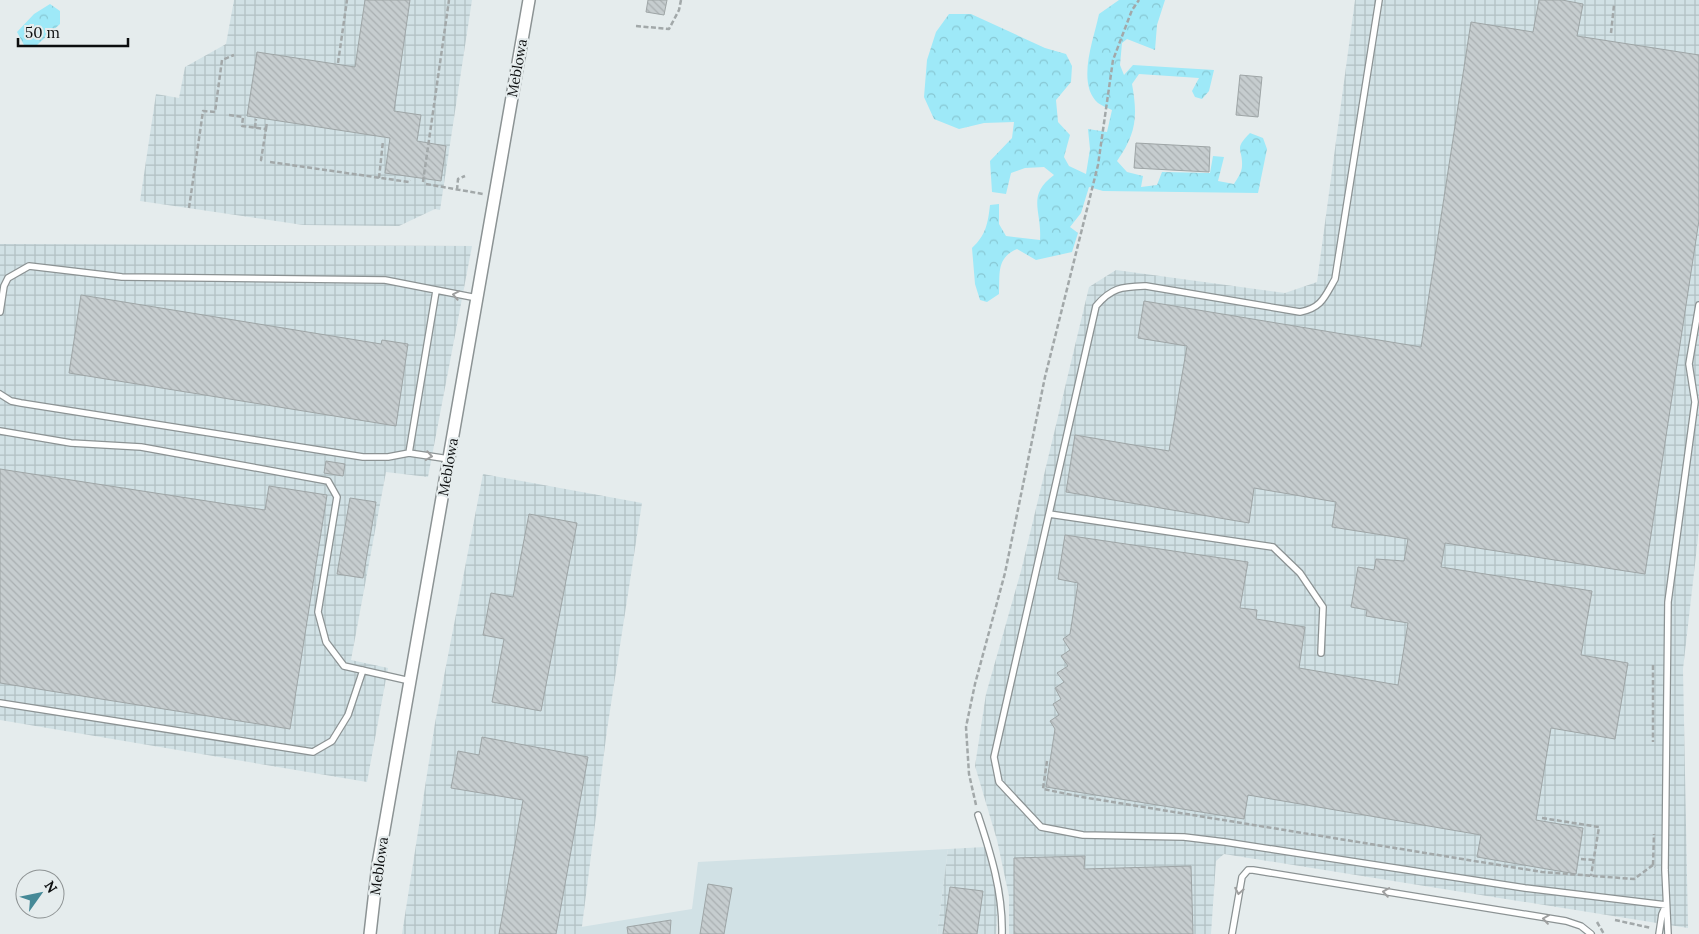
<svg xmlns="http://www.w3.org/2000/svg" width="1699" height="934" font-family="Lora,serif">
<style>
.built{fill:#d1e1e5}
.industrial{fill:url(#industrial-grid)}
.forest{fill:url(#forest-crowns)}
.building{fill:url(#building-back-hatch);stroke:#9ea5a6}
.lines{fill:none;stroke-linecap:round;stroke-linejoin:round}
.service-casing{stroke:#8c9394;stroke-width:8}
.minor-casing{stroke:#8c9394;stroke-width:14}
.path{stroke:#a2a8a9;stroke-width:2.5;stroke-dasharray:5 2.5;stroke-linecap:butt}
.service{stroke:#fff;stroke-width:5.5}
.minor{stroke:#fff;stroke-width:11}
.oneway{stroke:#9e9f9f}
.labels{text-anchor:middle;dominant-baseline:central;stroke-width:4.5;stroke-linejoin:round;paint-order:stroke}
.street-label{font-size:14px;fill:#0c0e0f;stroke:#e5eced}
</style>
<defs>
<pattern id="industrial-grid" width="8" height="8" patternUnits="userSpaceOnUse" patternTransform="scale(1.25)"><rect width="8" height="8" fill="#d1e1e5"/><path d="M0 4h8M4 0v8" fill="none" stroke="#b2c0c3"/></pattern>
<pattern id="forest-crowns" width="20" height="18" patternUnits="userSpaceOnUse" patternTransform="scale(1.25)"><rect width="20" height="18" fill="#9ee9f8"/><path d="M2 6a3 3 0 1 1 6 0M12 15a3 3 0 1 1 6 0" fill="none" stroke="#87c7d3"/></pattern>
<pattern id="building-back-hatch" width="6" height="6" patternUnits="userSpaceOnUse" patternTransform="scale(1.25)"><rect width="6" height="6" fill="#c6cdcf"/><path d="M-1 5l2 2M0 0l6 6M5-1l2 2" fill="none" stroke="#a9afb1"/></pattern>
</defs>
<rect width="100%" height="100%" fill="#e5eced"/>
<path class="built" d="M 948,849 L 937,934 L 581,934 L 581,927 L 692,909 L 698,862 Z"/>
<path class="industrial" d="M 234,0 L 472,0 L 440,210 L 435,209 L 399,226 L 303,225 L 140,201 L 156,94 L 179,98 L 185,67 L 226,44 Z
M 1355,0 L 1699,0 L 1699,529 L 1683,669 L 1688,928 L 1224,854 L 1216,861 L 1211,934 L 1009,934 L 1009,896 L 997,840 L 975,766 L 986,694 L 1021,571 L 1089,287 L 1116,270 L 1285,293 L 1317,282 Z
M 0,244 L 472,246 L 428,477 L 386,472 L 351,660 L 388,668 L 367,782 L 0,720 Z
M 483,474 L 642,503 L 607,730 L 581,934 L 402,934 L 435,723 Z
M 985,847 L 998,903 L 996,934 L 937,934 L 948,849 Z"/>
<path class="forest" d="M 1119,0 L 1165,0 L 1157,25 L 1155,50 L 1127,39 L 1122,43 L 1120,65 L 1124,75 L 1133,65 L 1214,70 L 1209,91 L 1202,99 L 1195,97 L 1192,91 L 1199,78 L 1139,74 L 1132,84 C 1138,117 1136,134 1117,161 L 1127,172 L 1143,176 L 1141,187 L 1157,185 L 1162,172 L 1210,173 L 1213,156 L 1224,157 L 1218,181 L 1234,184 C 1237,179 1242,172 1242,166 C 1243,148 1233,150 1250,133 L 1263,138 L 1267,149 L 1258,193 L 1103,191 L 1089,187 L 1081,213 L 1070,227 L 1078,233 L 1072,252 L 1036,260 L 1017,249 C 996,258 1000,274 999,294 L 987,302 L 980,300 L 975,284 L 972,248 C 986,235 988,223 990,205 L 999,204 L 999,224 L 1006,236 L 1040,240 C 1042,210 1026,196 1054,175 L 1044,167 L 1025,168 L 1011,173 L 1006,194 L 992,192 L 990,161 L 1012,138 L 1014,122 L 984,123 L 959,129 L 934,119 L 924,97 L 927,60 L 936,32 L 949,14 L 971,14 L 1045,48 L 1066,54 L 1072,66 L 1071,82 L 1056,100 L 1058,122 L 1070,135 L 1064,157 L 1069,166 L 1086,174 L 1090,149 L 1088,129 L 1107,132 L 1112,110 C 1108,108 1102,106 1098,103 C 1076,83 1094,39 1099,14 Z
M 50,4 L 60,11 L 60,24 L 37,45 L 24,45 L 17,32 L 34,14 Z"/>
<path class="building" d="M 365,0 L 410,0 L 394,111 L 421,115 L 417,141 L 446,146 L 441,181 L 385,173 L 390,138 L 247,116 L 257,52 L 355,67 Z
M 648,0 L 667,0 L 664,15 L 646,12 Z
M 1539,0 L 1562,0 L 1583,4 L 1577,36 L 1699,55 L 1699,220 L 1645,574 L 1445,543 L 1441,567 L 1592,591 L 1581,655 L 1628,663 L 1615,739 L 1551,728 L 1536,820 L 1583,828 L 1576,874 L 1477,857 L 1481,835 L 1248,795 L 1244,819 L 1046,787 L 1055,729 L 1050,721 L 1059,715 L 1053,704 L 1061,699 L 1055,688 L 1064,682 L 1057,673 L 1068,666 L 1061,656 L 1070,650 L 1063,639 L 1070,634 L 1078,583 L 1058,579 L 1065,535 L 1248,562 L 1240,608 L 1257,610 L 1256,619 L 1305,627 L 1299,668 L 1398,685 L 1408,623 L 1366,616 L 1367,610 L 1351,607 L 1358,567 L 1374,570 L 1376,559 L 1404,561 L 1408,539 L 1332,527 L 1336,502 L 1254,488 L 1249,523 L 1066,492 L 1075,435 L 1169,451 L 1187,346 L 1138,338 L 1144,301 L 1421,347 L 1471,22 L 1533,32 Z
M 1240,75 L 1262,77 L 1258,117 L 1236,115 Z
M 1136,143 L 1210,147 L 1209,172 L 1134,168 Z
M 81,295 L 381,344 L 382,340 L 408,344 L 396,426 L 69,373 Z
M 326,461 L 345,464 L 343,476 L 324,473 Z
M 0,469 L 265,510 L 269,486 L 327,495 L 290,729 L 0,683 Z
M 350,498 L 376,502 L 363,578 L 337,574 Z
M 529,514 L 577,523 L 541,711 L 492,702 L 504,639 L 483,635 L 491,593 L 513,597 Z
M 482,737 L 588,757 L 556,934 L 499,934 L 523,800 L 451,788 L 458,751 L 479,755 Z
M 1085,856 L 1084,869 L 1191,866 L 1193,934 L 1014,934 L 1014,858 Z
M 708,884 L 732,888 L 724,934 L 700,934 Z
M 950,887 L 983,891 L 977,934 L 943,934 Z
M 671,920 L 670,934 L 628,934 L 627,927 Z"/>
<g class="lines">
<defs>
<path id="service" d="M 1379,0 L 1335,279 C 1325,296 1322,308 1300,312 L 1146,286 C 1122,287 1112,287 1096,306 L 994,757 L 999,782 L 1041,827 L 1083,835 L 1184,837 L 1225,842 L 1525,888 L 1666,905
M 0,312 L 4,286 L 8,278 L 29,266 L 122,277 L 385,280 L 477,298
M 0,394 L 11,401 L 21,403 L 363,457 L 388,457 L 409,453 L 449,459
M 0,431 L 71,443 L 141,447 L 328,481 L 337,497 L 318,612 L 326,642 L 344,666 L 410,681
M 409,453 L 436,291
M 1049,514 L 1273,547 L 1300,573 L 1323,607 L 1321,653
M 0,703 L 313,752 L 332,741 L 348,715 L 363,670
M 978,815 C 991,854 1003,893 1002,934
M 1232,934 L 1242,877 L 1248,870 L 1253,870 L 1566,921 L 1581,926 L 1591,934
M 1659,934 L 1662,914 L 1666,905
M 1668,934 L 1665,870 L 1668,602 L 1695,402 L 1689,364 L 1699,305"/>
<path id="minor" d="M 370,934 L 378,864 L 529,0"/>
</defs>
<use href="#service" class="service-casing"/>
<use href="#minor" class="minor-casing"/>
<path class="path" d="M 636,26 L 669,29 L 679,10 L 681,0
M 1611,33 L 1614,5
M 338,63 L 347,0
M 229,115 L 243,117 L 242,126 L 266,129 L 261,160 L 264,161
M 255,128 L 256,119
M 266,129 L 267,122
M 270,162 L 409,182 L 410,180
M 379,178 L 383,141
M 423,182 L 449,0
M 426,184 L 483,194
M 457,190 L 458,179 L 465,176
M 189,208 L 203,111 L 215,112 L 222,60 L 234,55
M 1653,665 L 1653,742
M 1047,761 L 1043,789 L 1082,797 L 1542,872 L 1634,879 L 1653,865 L 1655,867
M 976,805 L 969,774 L 966,727 L 975,684 L 1005,573 L 1045,377 L 1098,165 L 1113,60 L 1132,10 L 1139,0
M 1542,818 L 1599,827 L 1591,876
M 1581,859 L 1594,860
M 1653,865 L 1654,834
M 1615,920 L 1651,928
M 1597,922 L 1604,934"/>
<use href="#service" class="service"/>
<use href="#minor" class="minor"/>
</g>
<defs><path id="oneway-chevron" d="M-2-3.5L2.5 0L-2 3.5" fill="none" stroke-width="1.6" stroke-linecap="round" stroke-linejoin="round" transform="scale(1.25)"/></defs>
<g class="oneway">
<use href="#oneway-chevron" transform="translate(456 295) rotate(-169)"/>
<use href="#oneway-chevron" transform="translate(429 456) rotate(9)"/>
<use href="#oneway-chevron" transform="translate(1239 891) rotate(100)"/>
<use href="#oneway-chevron" transform="translate(1386 892) rotate(-171)"/>
<use href="#oneway-chevron" transform="translate(1546 919) rotate(-172)"/>
</g>
<g class="labels">
<g class="street-label">
<text transform="translate(517 68) rotate(-80)">Meblowa</text>
<text transform="translate(448 467) rotate(-80)">Meblowa</text>
<text transform="translate(379 866) rotate(-82)">Meblowa</text>
</g>
</g>
<g transform="translate(40 894) rotate(57)"><circle r="24" fill="#e5eced" stroke="#8e9394"/>
<path d="M0-4L9 19L0 12L-9 19Z" fill="#458997"/>
<text y="-8" font-size="14" font-weight="bold" text-anchor="middle" fill="#0c0e0f">N</text>
</g>
<path d="M18 38v8h110v-8" fill="none" stroke="#0c0e0f" stroke-width="2.5"/>
<text x="25" y="38" font-size="15" fill="#0c0e0f" stroke="#e5eced" stroke-width="4" paint-order="stroke">50 m</text>
</svg>
